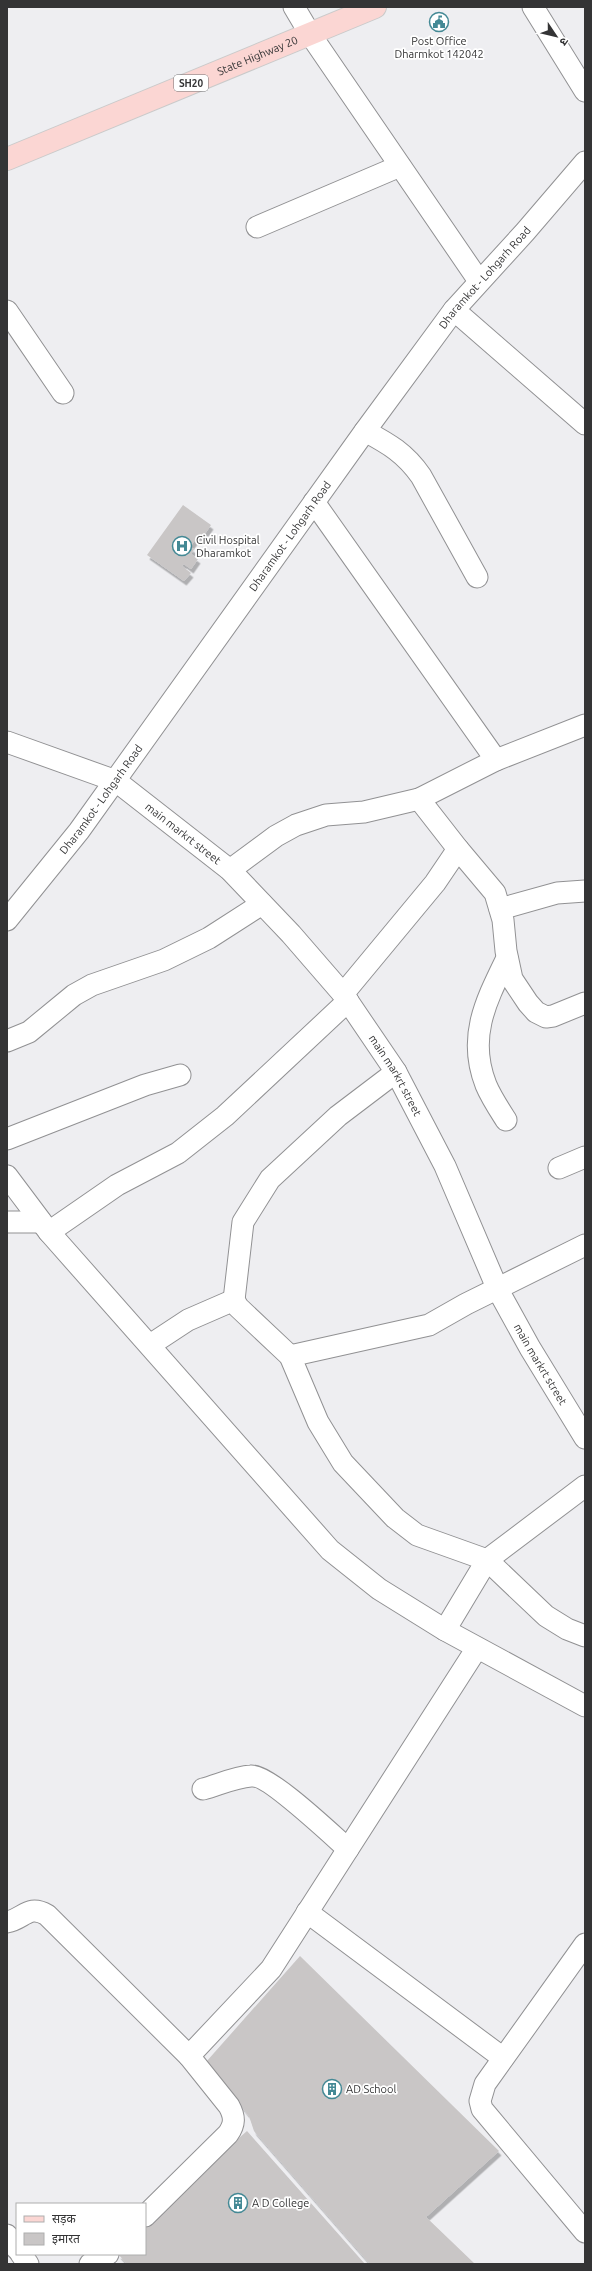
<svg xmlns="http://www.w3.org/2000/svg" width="592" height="2271" font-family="Ubuntu,'Noto Sans Devanagari',sans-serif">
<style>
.building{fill:#c9c6c6;filter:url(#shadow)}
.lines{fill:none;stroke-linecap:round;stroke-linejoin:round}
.minor-casing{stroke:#919193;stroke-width:23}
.major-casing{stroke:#cacaca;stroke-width:24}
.minor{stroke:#fff;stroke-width:21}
.major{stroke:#fbd6d3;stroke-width:22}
.labels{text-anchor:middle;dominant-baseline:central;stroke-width:3.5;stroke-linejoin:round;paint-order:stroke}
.shield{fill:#fff;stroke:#717172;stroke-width:1}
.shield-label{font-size:10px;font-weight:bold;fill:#343435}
.poi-label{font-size:11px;fill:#343435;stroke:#fff;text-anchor:start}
.street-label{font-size:11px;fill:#343435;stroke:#fff}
</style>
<defs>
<filter id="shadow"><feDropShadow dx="2.5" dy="4.5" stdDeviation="0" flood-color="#0004"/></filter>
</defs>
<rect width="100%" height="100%" fill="#eeeef1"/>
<path class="building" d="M 183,505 L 211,525 L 202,538 L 198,536 L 190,547 L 194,549 L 191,554 L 198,559 L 191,569 L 184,564 L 182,566 L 191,573 L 184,581 L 147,555 Z
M 300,1956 L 499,2151 L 426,2217 L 475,2264 L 370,2264 L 254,2131 L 249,2116 L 206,2062 Z
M 247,2131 L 365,2264 L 127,2264 L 118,2254 L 145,2254 L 145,2221 Z"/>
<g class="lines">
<defs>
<g id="minor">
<path d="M 294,7 L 310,34 L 479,281"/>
<path d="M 533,7 L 585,91"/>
<path d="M 257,227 L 400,166"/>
<path d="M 454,310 L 585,424"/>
<path d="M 7,311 L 63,393"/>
<path d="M 365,431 C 389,444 405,453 421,476 L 477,577"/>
<path d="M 314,502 L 496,760"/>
<path id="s1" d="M 7,742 L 116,781 L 230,870 L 291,934 L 343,994 L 396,1072 L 445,1166 L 498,1290 L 530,1348 L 585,1438"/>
<path d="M 458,849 L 495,893 L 503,920 L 506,951 L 512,979 L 528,1003 L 536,1012 L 546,1017 L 553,1016 L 585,1003"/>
<path d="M 230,870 L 276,836 L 296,825 L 326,815 L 364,812 L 419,799 L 496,760 L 585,725"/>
<path d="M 500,909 L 557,893 L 585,891"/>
<path id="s2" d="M 7,920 L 79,831 L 365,431 L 454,310 L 525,232 L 585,162"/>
<path d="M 343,994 L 435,883 L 458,849 L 419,799"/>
<path d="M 7,1041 L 29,1032 L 74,995 L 92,985 L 164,960 L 209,938 L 262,904"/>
<path d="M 506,1120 C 499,1109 491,1097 486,1085 C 467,1037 486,1001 507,958"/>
<path d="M 7,1139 L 145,1085 L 180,1075"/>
<path d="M 559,1168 L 585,1157"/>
<path d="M 7,1176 L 49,1232 L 330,1550 L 379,1589 L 445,1630 L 585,1706"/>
<path d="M 7,1222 L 41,1222"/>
<path d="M 49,1232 L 117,1185 L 178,1153 L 225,1116 L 348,1001"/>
<path d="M 234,1300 L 243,1222 L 270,1179 L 338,1116 L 396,1072"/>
<path d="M 150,1345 L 188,1320 L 234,1300 L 238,1307 L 290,1356 L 318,1422 L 343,1463 L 395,1518 L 417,1535 L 487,1560 L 546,1616 L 567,1629 L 585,1636"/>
<path d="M 290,1356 L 429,1325 L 466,1304 L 585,1245"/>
<path d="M 445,1630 L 487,1560 L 585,1486"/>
<path d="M 203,1789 C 218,1785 235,1777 251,1776 C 268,1774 332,1835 348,1849"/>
<path d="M 307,1912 L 503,2058"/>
<path d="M 7,1922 C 24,1919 28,1904 47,1915 L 189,2056"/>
<path d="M 585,1944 L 485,2084 L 480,2101 L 482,2109 L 585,2232"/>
<path d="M 145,2216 L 228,2134 C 235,2124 235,2117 229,2106 L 189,2056 L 271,1969 L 477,1648"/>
<path d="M 7,2235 L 17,2249"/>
<path d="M 21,2254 L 28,2264"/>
<path d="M 90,2264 L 108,2254"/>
</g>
<g id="major">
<path id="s3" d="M 7,159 L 375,7"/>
</g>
</defs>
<use href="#minor" class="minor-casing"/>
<use href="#major" class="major-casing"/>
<use href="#minor" class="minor"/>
<use href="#major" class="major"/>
</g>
<defs>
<symbol id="civic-ring" viewBox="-11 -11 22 22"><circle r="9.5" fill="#fff" stroke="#448995" stroke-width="1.5"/><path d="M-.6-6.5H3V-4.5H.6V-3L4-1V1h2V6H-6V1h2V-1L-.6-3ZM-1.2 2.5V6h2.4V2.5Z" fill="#448995"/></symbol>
<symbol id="hospital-ring" viewBox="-11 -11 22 22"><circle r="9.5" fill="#fff" stroke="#448995" stroke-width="1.5"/><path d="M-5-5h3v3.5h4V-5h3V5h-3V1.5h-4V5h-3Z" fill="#448995"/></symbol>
<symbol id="building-ring" viewBox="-11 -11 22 22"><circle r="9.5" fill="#fff" stroke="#448995" stroke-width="1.5"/><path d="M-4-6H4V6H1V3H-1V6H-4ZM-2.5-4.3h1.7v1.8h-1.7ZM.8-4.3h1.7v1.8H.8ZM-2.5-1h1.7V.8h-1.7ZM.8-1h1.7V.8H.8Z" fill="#448995"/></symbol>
</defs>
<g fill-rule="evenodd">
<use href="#civic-ring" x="428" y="11" width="22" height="22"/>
<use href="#hospital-ring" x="171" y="535" width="22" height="22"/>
<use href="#building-ring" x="321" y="2078" width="22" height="22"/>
<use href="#building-ring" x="227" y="2192" width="22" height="22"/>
</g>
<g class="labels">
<rect class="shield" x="174" y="75" width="34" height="16" rx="3"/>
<g class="shield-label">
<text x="191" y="83">SH20</text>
</g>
<g class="poi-label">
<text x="439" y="41" text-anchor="middle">Post Office<tspan x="439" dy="13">Dharmkot 142042</tspan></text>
<text x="196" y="540">Civil Hospital<tspan x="196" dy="13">Dharamkot</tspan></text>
<text x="346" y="2089">AD School</text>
<text x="252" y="2203">A D College</text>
</g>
<g class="street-label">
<text stroke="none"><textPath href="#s3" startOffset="271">State Highway 20</textPath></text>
<text stroke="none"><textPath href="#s2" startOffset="801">Dharamkot - Lohgarh Road</textPath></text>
<text stroke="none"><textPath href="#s2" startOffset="477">Dharamkot - Lohgarh Road</textPath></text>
<text stroke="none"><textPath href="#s2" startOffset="153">Dharamkot - Lohgarh Road</textPath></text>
<text stroke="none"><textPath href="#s1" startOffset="201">main markrt street</textPath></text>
<text stroke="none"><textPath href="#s1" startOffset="525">main markrt street</textPath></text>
<text stroke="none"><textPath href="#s1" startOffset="849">main markrt street</textPath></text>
</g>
</g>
<rect width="592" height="2271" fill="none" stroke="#343435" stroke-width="16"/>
<rect x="16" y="2203" width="130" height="52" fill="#ffffff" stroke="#aeaeae"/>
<rect x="24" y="2216" width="20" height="6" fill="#fbd6d3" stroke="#aeaeae"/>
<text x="52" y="2223" font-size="12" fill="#343435">सड़क</text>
<rect x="24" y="2233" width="20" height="12" fill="#c9c6c6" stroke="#aeaeae"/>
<text x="52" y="2243" font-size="12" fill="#343435">इमारत</text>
<g transform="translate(556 36) rotate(125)" stroke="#ffffff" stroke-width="3" paint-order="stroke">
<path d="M0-3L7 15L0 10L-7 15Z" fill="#343435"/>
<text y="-6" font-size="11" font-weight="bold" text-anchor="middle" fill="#343435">उ</text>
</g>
</svg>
